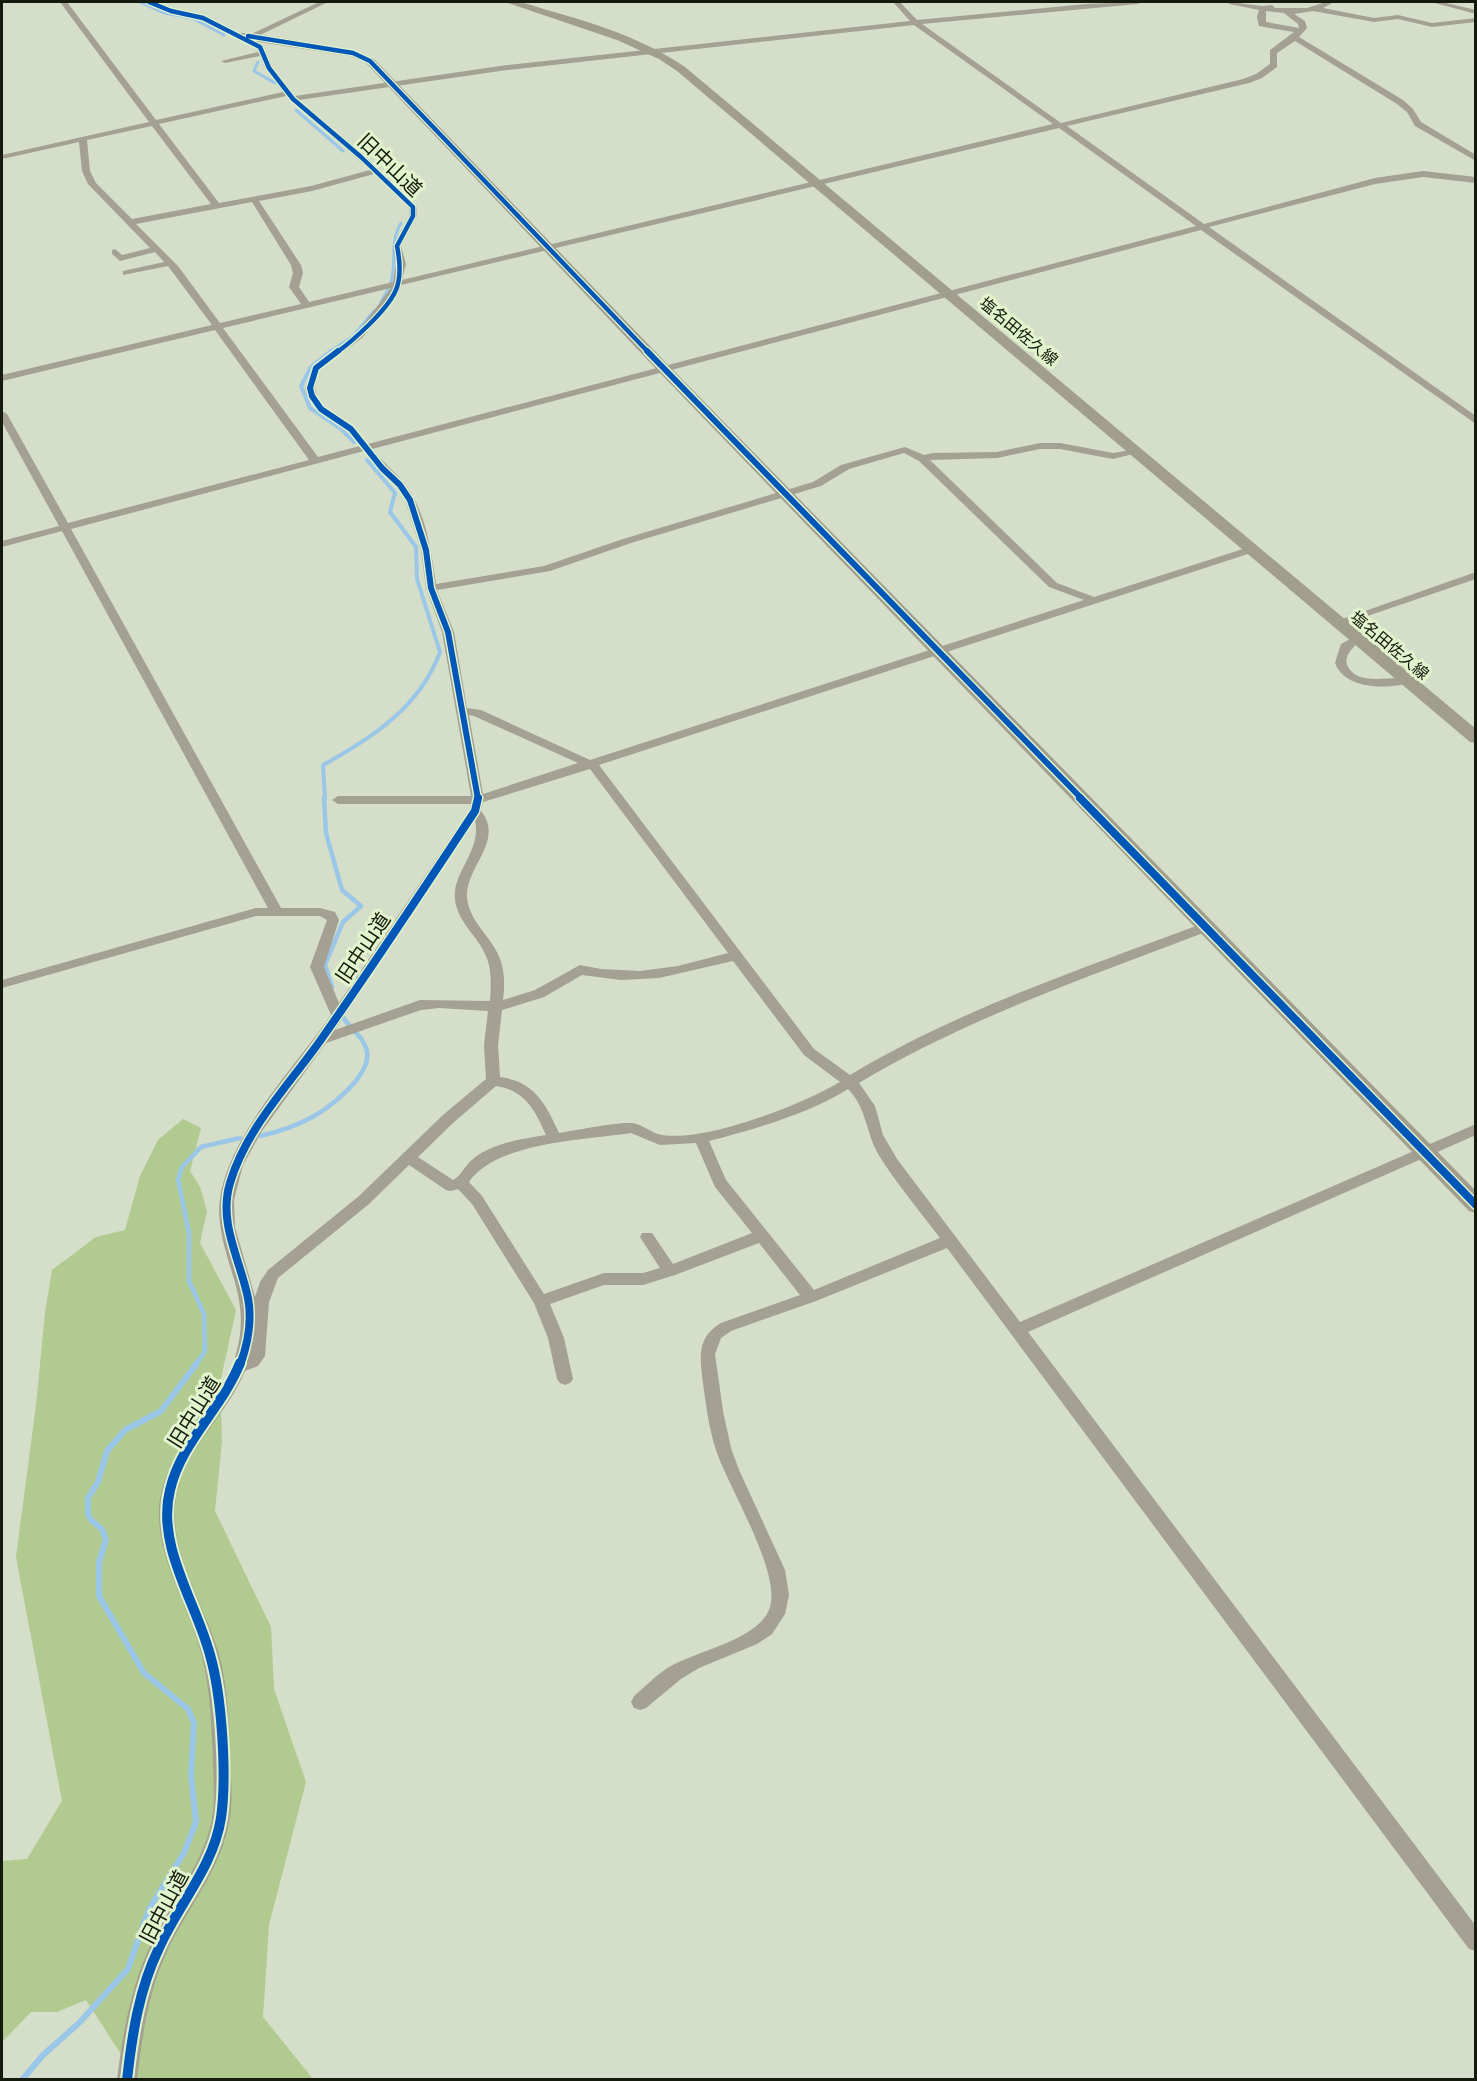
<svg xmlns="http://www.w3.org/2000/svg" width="1477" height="2081" font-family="'PT Sans','Noto Sans JP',sans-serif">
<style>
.forest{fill:#b0ca8f}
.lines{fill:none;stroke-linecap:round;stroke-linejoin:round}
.stream-far3{stroke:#9ac6e8;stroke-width:3}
.stream-far2{stroke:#9ac6e8;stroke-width:4}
.stream-far1{stroke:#9ac6e8;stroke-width:4.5}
.stream{stroke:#9ac6e8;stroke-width:6}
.street{fill:#a4a092;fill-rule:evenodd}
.secondary{fill:#a19e8e;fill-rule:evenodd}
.cycleway-far3-casing{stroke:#e2f4cd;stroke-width:7}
.cycleway-far2-casing{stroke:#e2f4cd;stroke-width:9}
.cycleway-far1-casing{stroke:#e2f4cd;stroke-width:11}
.cycleway-casing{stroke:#e2f4cd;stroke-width:14}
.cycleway-far3{stroke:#0057b8;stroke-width:4.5}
.cycleway-far2{stroke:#0057b8;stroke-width:6}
.cycleway-far1{stroke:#0057b8;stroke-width:8}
.cycleway{stroke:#0057b8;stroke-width:10}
.labels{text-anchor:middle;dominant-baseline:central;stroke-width:6;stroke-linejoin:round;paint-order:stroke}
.far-street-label{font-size:16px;fill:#141a0c;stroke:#e2f4cd}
.street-label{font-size:20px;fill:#141a0c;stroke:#e2f4cd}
</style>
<rect width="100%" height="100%" fill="#d4dec9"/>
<path class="forest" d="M 183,1119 L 201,1128 L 190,1171 L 200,1187 L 207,1211 L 200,1243 L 236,1310 L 220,1383 L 222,1441 L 215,1511 L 271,1627 L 274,1689 L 306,1782 L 269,1925 L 263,2017 L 313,2079 L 137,2079 L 86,2000 L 57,2012 L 31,2012 L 2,2042 L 2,1861 L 27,1859 L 62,1801 L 16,1557 L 36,1405 L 45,1313 L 52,1270 L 96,1237 L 125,1230 L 140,1176 L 158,1140 Z"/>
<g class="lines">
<path class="stream-far3" d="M 140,2 L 164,13 L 192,18 L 224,35
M 258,62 L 254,71 L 275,83
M 296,110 L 343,151
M 391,282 C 397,261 389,243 401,223
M 381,302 L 389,288
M 328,353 L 353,336 L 374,311"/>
<path class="stream-far2" d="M 331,351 L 311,367 L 301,386 L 310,408 L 340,428 L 354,442
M 325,799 L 323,765 C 372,738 420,707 440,652 L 417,579 L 416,547 L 390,512 L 395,493 L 367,460"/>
<path class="stream-far1" d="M 324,798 L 326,833 L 342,890 L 361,906 L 343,922 L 325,965 L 332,987
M 260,1136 C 300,1127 329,1112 356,1081 C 362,1072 369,1063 367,1051 C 364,1037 350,1029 343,1017
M 196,1365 L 205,1351 L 204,1314 L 189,1281 L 189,1233 L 178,1179 L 182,1167 L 201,1147 L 240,1138"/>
<path class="stream" d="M 22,2080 L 43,2055 L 79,2023 L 128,1969 L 149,1909 L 184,1853 L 196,1822 L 191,1775 L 194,1723 L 188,1709 L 144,1673 L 99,1596 L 99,1562 L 106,1540 L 102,1529 L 91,1520 L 88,1514 L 88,1498 L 98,1482 L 107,1451 L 125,1430 L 161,1411 L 197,1363"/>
<path class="street" d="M 60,2 L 67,2 L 156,120 L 283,92 L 265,68 L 260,56 L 225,63 L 221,61 L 258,52 L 257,48 L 201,20 L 168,13 L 146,2 L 154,2 L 173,9 L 206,16 L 263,45 L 273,68 L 295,96 L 507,65 L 910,21 L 893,2 L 900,2 L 917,20 L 1086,4 L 1141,2 L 1138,4 L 922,24 L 1061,123 L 1243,79 L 1256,74 L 1270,64 L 1270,50 L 1294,32 L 1259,26 L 1257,17 L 1259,10 L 1229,4 L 1229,2 L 1262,6 L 1272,5 L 1275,8 L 1307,8 L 1326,2 L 1334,2 L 1323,8 L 1374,18 L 1398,15 L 1432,23 L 1476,18 L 1476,22 L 1432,27 L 1398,19 L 1374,22 L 1313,11 L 1294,14 L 1305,21 L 1307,28 L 1299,37 L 1403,100 L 1413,109 L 1421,122 L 1476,155 L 1476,161 L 1415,126 L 1407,112 L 1397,104 L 1295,41 L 1277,53 L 1277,67 L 1262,78 L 1249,83 L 1067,126 L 1204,224 L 1375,178 L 1423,171 L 1476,177 L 1476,183 L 1423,177 L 1375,184 L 1209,227 L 1476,416 L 1476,424 L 1201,230 L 372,449 C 382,461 394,471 404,483 C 426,510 431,551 436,584 L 544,566 L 623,539 L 813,482 L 841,465 L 905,447 L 924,455 L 933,453 L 997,452 L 1040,443 L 1060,443 L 1113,453 L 1137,449 L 1137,453 L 1113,459 L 1060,449 L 1040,449 L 997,458 L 930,460 L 1057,583 L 1094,597 L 1246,548 L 1254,548 L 1254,552 L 599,765 L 814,1049 L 850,1075 C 960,1009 1082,969 1201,924 L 1211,924 L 1212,927 L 1211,930 C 1091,976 969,1017 859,1083 L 875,1106 L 883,1135 L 897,1159 L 1020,1322 L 1476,1124 L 1476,1135 L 1028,1332 L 1476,1926 L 1476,1951 L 1469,1949 L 947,1248 L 816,1301 L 731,1331 L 721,1338 L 715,1354 L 723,1411 L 731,1448 L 739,1470 L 785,1570 L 789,1595 L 785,1614 L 772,1634 L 757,1644 L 699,1668 L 681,1679 L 646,1708 L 640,1710 L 634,1708 L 631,1702 L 634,1696 C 645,1687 656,1675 669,1667 C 696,1651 753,1641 768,1612 C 786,1579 728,1487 716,1450 C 709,1429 706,1405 703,1383 C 700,1358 696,1338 721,1323 L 800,1295 L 759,1243 L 675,1275 L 643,1285 L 604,1285 L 550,1304 L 564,1338 L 573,1379 L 570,1383 L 565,1385 L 560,1383 L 557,1379 L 548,1338 L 534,1303 L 472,1204 L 458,1189 L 451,1191 L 446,1190 L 409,1165 L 369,1204 L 278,1278 L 269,1302 L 265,1356 L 258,1366 L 245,1371 C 228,1413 189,1444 178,1489 C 163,1545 204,1602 219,1654 C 228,1688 229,1723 230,1758 C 231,1778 233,1797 230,1817 C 222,1871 186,1908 165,1956 C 148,1994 142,2038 137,2080 L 117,2080 C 123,2032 131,1984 153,1940 C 174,1896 207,1861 213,1811 C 215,1793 213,1776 213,1759 C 211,1718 210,1678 197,1639 C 185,1603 165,1568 160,1530 C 150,1454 218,1418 236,1354 C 251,1300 227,1274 220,1224 C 210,1153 293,1071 331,1015 L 310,967 L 327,920 L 320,916 L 256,916 L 2,988 L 2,980 L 256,908 L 268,908 L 62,531 L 2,547 L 2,541 L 59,526 L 2,422 L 2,411 L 7,414 L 68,523 L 309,460 L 215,330 L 2,381 L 2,375 L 212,325 L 168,266 L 123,275 L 123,271 L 164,262 L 155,252 L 120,261 L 112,254 L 112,250 L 115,249 L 122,255 L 150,248 L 88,184 L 82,171 L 79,142 L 2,159 L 2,155 L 149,122 ZM 1266,11 L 1284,13 L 1298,24 L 1299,28 L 1266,22 ZM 914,25 L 1053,124 L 402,280 L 406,264 L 401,246 L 417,216 L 417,207 L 364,155 L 299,100 L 507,70 ZM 286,96 L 370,170 L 311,186 L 219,203 L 159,124 ZM 152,126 L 211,204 L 132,219 L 96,183 L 90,171 L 87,140 ZM 1059,128 L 1196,226 L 368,444 L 355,427 L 324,407 L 317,396 L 315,388 L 320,369 L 362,338 L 398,294 L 401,285 ZM 374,174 L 409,208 L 409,216 L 393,246 L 396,264 L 393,282 L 309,302 L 299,287 L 303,273 L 301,265 L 259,201 L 312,191 ZM 252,202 L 291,265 L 293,273 L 289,287 L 301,304 L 220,323 L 178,266 L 136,224 ZM 391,288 L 356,334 L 313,366 L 305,388 L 307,396 L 318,411 L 347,431 L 360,446 L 318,457 L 223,328 ZM 364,451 L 378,470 L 396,487 L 405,500 L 421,550 L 426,588 L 442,632 L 471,796 L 338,796 L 332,800 L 338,804 L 471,804 L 469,811 L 339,1003 L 324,967 L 339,920 L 335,912 L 320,908 L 281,908 L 71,529 ZM 904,453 L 919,461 L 1049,587 L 1084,600 L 590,760 L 481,710 L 467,708 L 454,632 L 437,590 L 550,571 L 631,543 L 821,486 L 849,469 ZM 469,715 L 474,716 L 578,763 L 483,794 ZM 590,769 L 728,953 L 678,966 L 640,971 L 601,969 L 580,965 L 535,990 L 503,1000 C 505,985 505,969 498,954 C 489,935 469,920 467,898 C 465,867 505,841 481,811 L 483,802 ZM 475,820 C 482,851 452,872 455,899 C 457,922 478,936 486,956 C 492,970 491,986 490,1001 L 420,1000 L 335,1030 ZM 733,961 L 804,1055 L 840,1082 C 801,1105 706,1142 662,1135 C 651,1133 642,1124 632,1123 C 615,1122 578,1130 559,1133 C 546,1104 534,1081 500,1077 L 498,1045 L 502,1010 L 544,997 L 582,975 L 621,980 L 659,978 ZM 439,1008 L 488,1011 L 484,1045 L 486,1079 L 443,1115 L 359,1196 L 268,1270 L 260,1282 L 255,1297 L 235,1227 L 234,1200 L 243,1165 L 262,1131 L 326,1043 L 421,1010 ZM 496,1086 C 525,1090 535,1110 546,1135 C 521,1139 493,1143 473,1159 C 465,1165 461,1176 453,1180 L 418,1157 L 453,1123 ZM 848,1089 C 866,1107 866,1131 877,1152 C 895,1182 919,1210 940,1238 L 814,1290 L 726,1180 L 709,1141 C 757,1128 806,1115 848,1089 ZM 631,1133 L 660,1145 L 696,1143 L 715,1187 L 752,1233 L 673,1264 L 652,1233 L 642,1233 L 640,1237 L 660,1268 L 643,1273 L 604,1273 L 544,1294 L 482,1196 L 469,1182 C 496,1142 585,1140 631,1133 Z
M 319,2 L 328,2 L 254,38 L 247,36 Z
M 1431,2 L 1442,2 L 1476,10 L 1476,14 Z
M 1476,572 L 1476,579 L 1341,625 L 1333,625 L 1331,623 Z
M 1356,636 L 1362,639 C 1355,646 1342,655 1348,667 C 1360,689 1401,672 1412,681 L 1410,683 C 1387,689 1345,690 1335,663 L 1341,644 Z"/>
<path class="secondary" d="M 505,2 C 521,0 537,7 554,12 C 600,25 645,40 685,67 L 1476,729 L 1476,743 L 1470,742 L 677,71 L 659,59 L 617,40 Z
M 251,33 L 353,50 L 374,59 L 670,367 L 1476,1191 L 1476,1213 L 1469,1211 L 660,373 L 366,63 L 350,56 L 240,39 L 234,36 L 240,33 Z"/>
<defs>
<path id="cycleway-far3" d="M 149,2 L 171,11 L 203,18 L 260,47 L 269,68 L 293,99 L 361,157 L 413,207 L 413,216 L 397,246 C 400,261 402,278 395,292 C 386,311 354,340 336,353
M 248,36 L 353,53 L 370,61 L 649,353"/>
<path id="cycleway-far2" d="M 338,351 L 316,368 L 310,388 L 312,396 L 321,409 L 351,429 L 382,468 L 400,485 L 410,500 L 426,550 L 431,588 L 448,632 L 478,799
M 647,351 L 1082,799"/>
<path id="cycleway-far1" d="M 1080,798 L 1476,1205
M 240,1365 C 248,1344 252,1319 248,1298 C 240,1259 218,1223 230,1183 C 246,1129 288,1086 320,1041 C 373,966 424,888 475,811 L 478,798"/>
<path id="cycleway" d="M 127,2080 C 132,2035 139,1989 159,1948 C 179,1903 213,1868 221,1818 C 227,1776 222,1696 210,1655 C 196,1602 156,1546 170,1490 C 181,1442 222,1408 240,1363"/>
</defs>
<use href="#cycleway-far3" class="cycleway-far3-casing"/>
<use href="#cycleway-far2" class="cycleway-far2-casing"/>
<use href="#cycleway-far1" class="cycleway-far1-casing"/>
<use href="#cycleway" class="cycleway-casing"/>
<use href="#cycleway-far3" class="cycleway-far3"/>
<use href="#cycleway-far2" class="cycleway-far2"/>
<use href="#cycleway-far1" class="cycleway-far1"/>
<use href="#cycleway" class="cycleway"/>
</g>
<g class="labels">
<g class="far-street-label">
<text transform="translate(1019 331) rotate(40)">塩名田佐久線</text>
<text transform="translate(1390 645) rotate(40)">塩名田佐久線</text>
</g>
<g class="street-label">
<text transform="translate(390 165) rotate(44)">旧中山道</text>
<text transform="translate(363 948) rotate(-56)">旧中山道</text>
<text transform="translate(194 1412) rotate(-58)">旧中山道</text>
<text transform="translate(164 1907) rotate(-62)">旧中山道</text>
</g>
</g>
<rect width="1477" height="2081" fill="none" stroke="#141a0c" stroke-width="6"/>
</svg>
